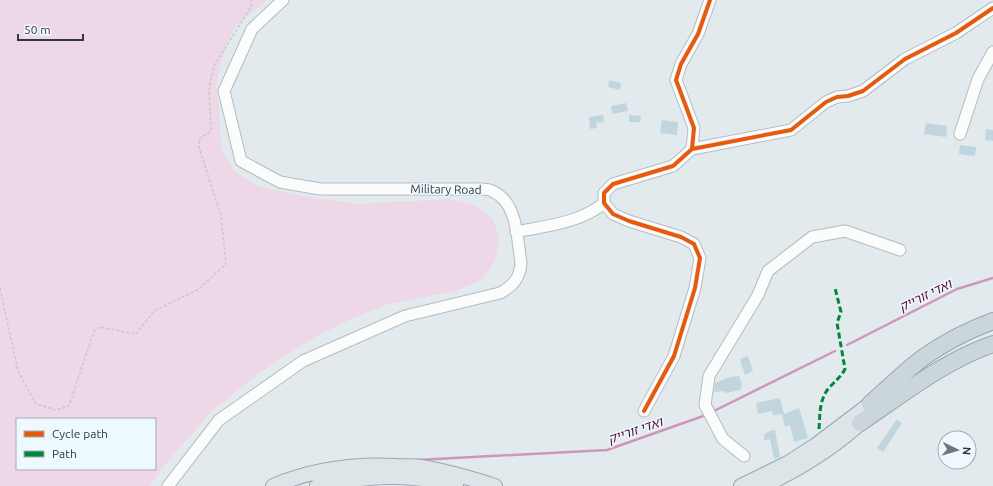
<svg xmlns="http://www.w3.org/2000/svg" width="993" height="486" font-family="Ubuntu,'Noto Sans Hebrew',sans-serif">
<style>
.green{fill:#eed7e6;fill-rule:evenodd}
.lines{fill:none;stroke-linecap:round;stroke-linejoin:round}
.stream{stroke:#d096b7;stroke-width:2.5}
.building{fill:#c1d5de}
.minor-casing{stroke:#b5bcbf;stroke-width:13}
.major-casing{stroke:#98a7ae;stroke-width:16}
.highway-casing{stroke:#98a7ae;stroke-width:18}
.path{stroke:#c6c9ca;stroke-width:1.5;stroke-dasharray:3 2;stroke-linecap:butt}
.minor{stroke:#fbfcfc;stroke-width:11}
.major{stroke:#dee5e8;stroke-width:14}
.highway{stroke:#cad6da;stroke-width:16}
.quiet{stroke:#00873e;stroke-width:3;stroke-dasharray:6 3;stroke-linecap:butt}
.cycleway-casing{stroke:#edf9fe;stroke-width:6}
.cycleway{stroke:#e8590c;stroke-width:4}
.labels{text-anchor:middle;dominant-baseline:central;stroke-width:3;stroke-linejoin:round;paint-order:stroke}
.street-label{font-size:12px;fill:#33383b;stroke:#edf9fe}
.water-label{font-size:13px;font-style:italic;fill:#5c0d3f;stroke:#edf9fe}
</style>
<rect width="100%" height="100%" fill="#e2eaee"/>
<path class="green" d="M 0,0 L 266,0 L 234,28 L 224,53 L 216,85 L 219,106 L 221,149 L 235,172 L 260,187 L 307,197 L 357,204 L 450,199 L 476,206 L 493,219 L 499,238 L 495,261 L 483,279 L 458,290 L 385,305 L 349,320 L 313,338 L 262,371 L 211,412 L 167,462 L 150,486 L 0,486 ZM 17,419 L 155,419 L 155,469 L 17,469 Z"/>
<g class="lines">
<path class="stream" d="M 847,345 L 957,289 L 993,278
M 712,412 L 835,351
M 417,460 L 607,450 L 706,415"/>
</g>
<path class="building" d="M 609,80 L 621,83 L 620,90 L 608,87 Z
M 626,103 L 628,111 L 612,114 L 611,106 Z
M 603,115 L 604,122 L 596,123 L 597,128 L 590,129 L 589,117 Z
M 629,115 L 641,116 L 640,122 L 629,122 Z
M 662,120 L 678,122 L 677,135 L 660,133 Z
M 926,123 L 947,126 L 946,137 L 924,134 Z
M 986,129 L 993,130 L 993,141 L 985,140 Z
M 960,145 L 976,147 L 975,156 L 959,154 Z
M 748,356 L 753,371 L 745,375 L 740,359 Z
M 739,376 L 742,384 L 740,390 L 726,393 L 724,391 L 714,392 L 715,383 L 730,377 Z
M 780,398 L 784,414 L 773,415 L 772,411 L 758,414 L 756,403 Z
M 799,408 L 808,438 L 794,442 L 790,425 L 785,427 L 782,415 Z
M 897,419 L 902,423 L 883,452 L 877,448 Z
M 775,430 L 780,457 L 774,459 L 770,439 L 764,441 L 764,434 L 767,433 L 767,432 Z"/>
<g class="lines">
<defs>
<path id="minor" d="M 960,134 L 978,79 L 993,52
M 692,149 L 791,130 L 826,102 L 837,97 L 848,96 L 863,91 L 905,59 L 956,33 L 993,8
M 516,232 C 546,226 580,223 604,203
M 644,411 L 674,356 L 695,288 L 700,258 L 694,244 L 681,237 L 629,221 L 613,214 L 604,203 L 604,193 L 613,184 L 673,166 L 692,149 L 694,128 L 676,80 L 681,64 L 698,34 L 710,0
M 744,456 L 723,439 L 705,405 L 709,376 L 758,295 L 768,271 L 812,237 L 845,231 L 900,250
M 168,486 L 219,420 L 303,361 L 405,316 L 500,293 C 513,286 520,278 521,263 C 517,239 518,202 492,191 C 489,189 484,189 480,189 L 320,189 L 280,182 L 241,161 L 224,91 L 252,29 L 283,0"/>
<path id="major" d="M 273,486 C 311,470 355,464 396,466 C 404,466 413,466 421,467 C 446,471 470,478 495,486
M 317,486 C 367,476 407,472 456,486
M 741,486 L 788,463 L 816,445 L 878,398
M 763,486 C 800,469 835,447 865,419"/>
<path id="highway" d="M 870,404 C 888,388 905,371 924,357 C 945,342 969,330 993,321
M 860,423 C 903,394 944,361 993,344"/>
</defs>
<use href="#minor" class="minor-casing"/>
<use href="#major" class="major-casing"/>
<use href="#highway" class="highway-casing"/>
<path class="path" d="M 0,288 L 18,371 L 36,404 L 56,410 L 69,406 L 94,331 L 100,327 L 136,334 L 154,311 L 199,289 L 226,264 L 221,216 L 199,147 L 199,139 L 211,131 L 209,87 L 214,66 L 251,7 L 251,0"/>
<use href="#minor" class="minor"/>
<use href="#major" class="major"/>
<use href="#highway" class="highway"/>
<path class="quiet" d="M 819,429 C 820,415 819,401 828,389 C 834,382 841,377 845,369 L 837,323 L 841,312 L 835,288"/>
<defs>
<path id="cycleway" d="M 692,149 L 791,130 L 826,102 L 837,97 L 848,96 L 863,91 L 905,59 L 956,33 L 993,8
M 644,411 L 674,356 L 695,288 L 700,258 L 694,244 L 681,237 L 629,221 L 613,214 L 604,203 L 604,193 L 613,184 L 673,166 L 692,149 L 694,128 L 676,80 L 681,64 L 698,34 L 710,0"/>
</defs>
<use href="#cycleway" class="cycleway-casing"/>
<use href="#cycleway" class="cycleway"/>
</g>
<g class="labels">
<g class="street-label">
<text transform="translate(446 189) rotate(1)">Military Road</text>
</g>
<g class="water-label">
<text transform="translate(925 295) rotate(-26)">ואדי זורייק</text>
<text transform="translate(635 430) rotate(-19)">ואדי זורייק</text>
</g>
</g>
<rect x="16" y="418" width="140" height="52" fill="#edf9fe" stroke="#a3acb0"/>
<rect x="24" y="431" width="20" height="6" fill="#e8590c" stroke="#a3acb0"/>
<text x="52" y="438" font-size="12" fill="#33383b">Cycle path</text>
<rect x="24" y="451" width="20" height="6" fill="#00873e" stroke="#a3acb0"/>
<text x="52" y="458" font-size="12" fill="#33383b">Path</text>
<g transform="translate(957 450) rotate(95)"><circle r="19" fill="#edf9fe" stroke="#a3acb0"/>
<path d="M0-3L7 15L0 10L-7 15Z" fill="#70767a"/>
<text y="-6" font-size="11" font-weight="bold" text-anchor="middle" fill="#33383b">N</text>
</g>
<path d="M18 34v6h65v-6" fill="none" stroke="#33383b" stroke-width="2"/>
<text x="24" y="34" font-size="12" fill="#33383b" stroke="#edf9fe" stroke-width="3" paint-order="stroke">50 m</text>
</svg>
